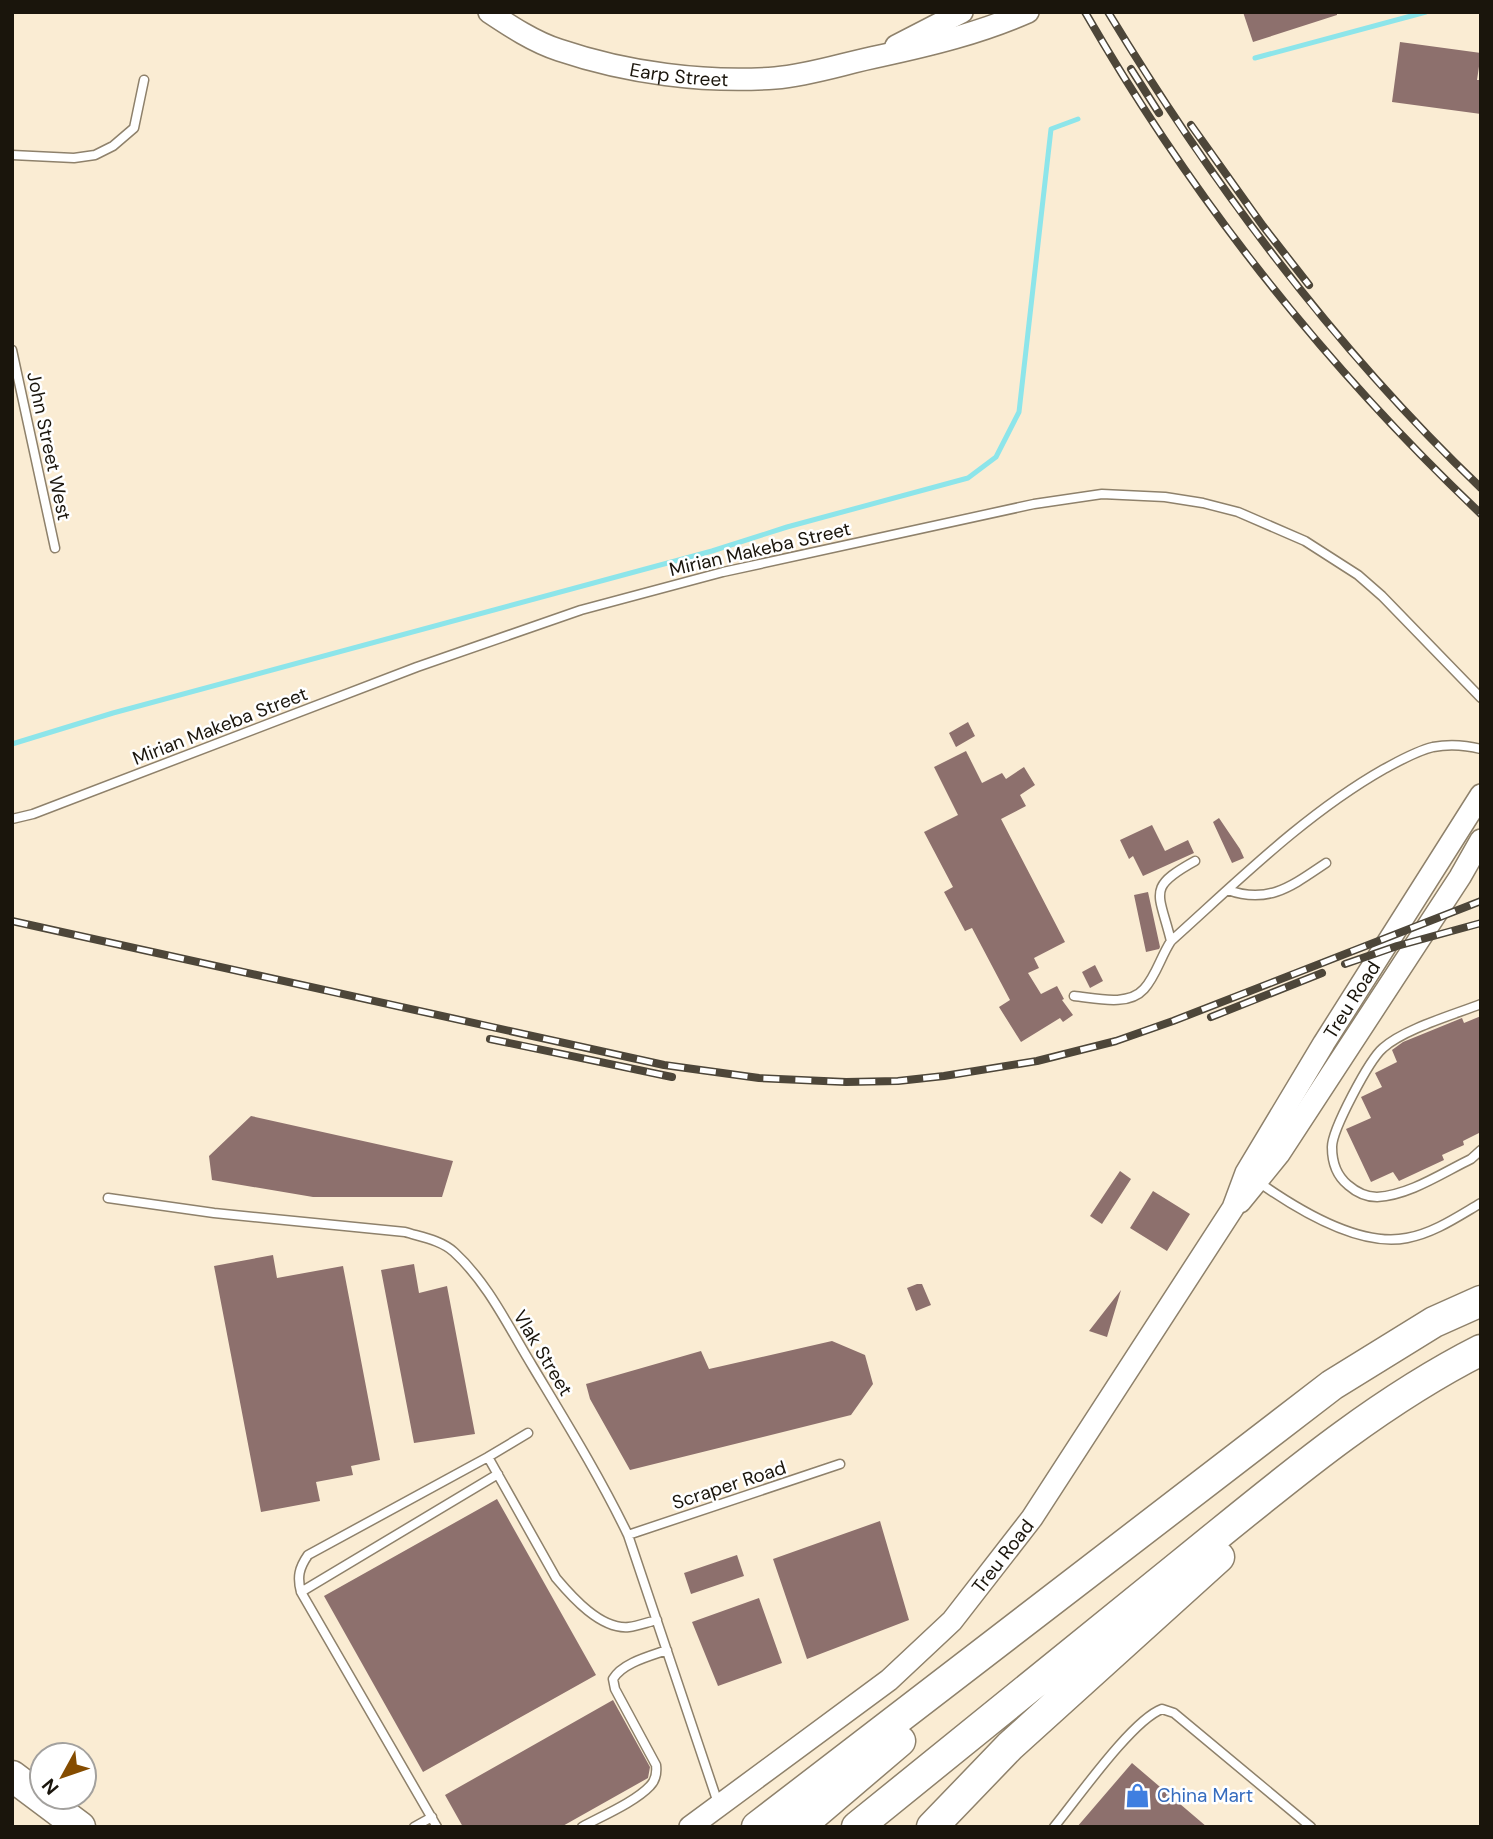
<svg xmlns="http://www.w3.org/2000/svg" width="1493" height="1839" font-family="'DM Sans',sans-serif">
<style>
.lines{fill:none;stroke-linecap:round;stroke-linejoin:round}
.stream{stroke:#8de5ea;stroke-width:5}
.building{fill:#8d706d}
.service-casing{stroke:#8e816b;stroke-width:11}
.tertiary-casing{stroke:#8e816b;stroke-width:24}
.motorway-casing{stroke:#8e816b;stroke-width:33}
.service{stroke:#fff;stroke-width:8}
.tertiary{stroke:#fff;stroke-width:21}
.motorway{stroke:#fff;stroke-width:30}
.rail-casing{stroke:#4d4639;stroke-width:8}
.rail{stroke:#fff;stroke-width:5;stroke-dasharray:16;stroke-linecap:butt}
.labels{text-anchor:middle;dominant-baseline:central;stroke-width:5;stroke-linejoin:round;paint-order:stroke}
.street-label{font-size:19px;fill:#1a150c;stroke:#fff}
.shop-label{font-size:19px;fill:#366cbe;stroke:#fff;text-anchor:start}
</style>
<rect width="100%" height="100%" fill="#faecd3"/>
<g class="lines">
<path class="stream" d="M 1255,58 L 1426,12
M 12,744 L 113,713 L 712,551 L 787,527 L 968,478 L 996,457 L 1019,412 L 1051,129 L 1078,119"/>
</g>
<path class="building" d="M 1243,12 L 1337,12 L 1337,15 L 1253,42 Z
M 1400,42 L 1481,53 L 1477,80 L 1481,80 L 1481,114 L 1392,102 Z
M 968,722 L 975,736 L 956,747 L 949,733 Z
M 966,751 L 982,783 L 1002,773 L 1006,779 L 1024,767 L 1035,785 L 1020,795 L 1026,806 L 1001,819 L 1065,942 L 1034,958 L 1039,968 L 1028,973 L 1041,994 L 1057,986 L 1064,999 L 1062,1000 L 1073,1015 L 1063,1022 L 1060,1018 L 1021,1042 L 999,1007 L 1010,1000 L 972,928 L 965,931 L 944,892 L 953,887 L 924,832 L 958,815 L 934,767 Z
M 1219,818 L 1240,849 L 1244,858 L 1232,863 L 1213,822 Z
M 1152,825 L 1165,851 L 1188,840 L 1194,853 L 1143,876 L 1133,856 L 1129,859 L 1120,840 Z
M 1148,892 L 1160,947 L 1159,949 L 1146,952 L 1134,895 Z
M 1095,965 L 1103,981 L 1090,988 L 1082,972 Z
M 1481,1016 L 1481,1132 L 1463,1141 L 1464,1145 L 1442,1155 L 1444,1160 L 1399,1181 L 1393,1172 L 1371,1182 L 1346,1129 L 1371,1118 L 1361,1097 L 1382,1087 L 1375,1073 L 1397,1062 L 1392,1050 L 1403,1042 L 1462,1018 L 1464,1023 Z
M 251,1116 L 453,1161 L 442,1197 L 313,1197 L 212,1180 L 209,1156 Z
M 1120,1171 L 1131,1179 L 1102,1224 L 1090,1216 Z
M 1153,1191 L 1190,1214 L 1167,1251 L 1130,1228 Z
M 273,1255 L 277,1278 L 343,1266 L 380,1460 L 351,1466 L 353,1475 L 316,1482 L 320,1501 L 261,1512 L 214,1266 Z
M 414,1264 L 419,1293 L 447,1286 L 475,1434 L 414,1443 L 381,1270 Z
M 917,1284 L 922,1284 L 931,1305 L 916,1311 L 907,1288 Z
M 1121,1290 L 1107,1337 L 1089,1331 Z
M 832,1341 L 865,1355 L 873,1384 L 851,1415 L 630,1470 L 590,1399 L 586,1384 L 701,1351 L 709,1369 Z
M 497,1499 L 596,1675 L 423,1772 L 324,1596 Z
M 880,1521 L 909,1620 L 807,1659 L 773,1559 Z
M 737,1555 L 744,1576 L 691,1594 L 684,1573 Z
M 759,1598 L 782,1663 L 718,1686 L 692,1622 Z
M 613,1700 L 650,1767 L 648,1778 L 561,1827 L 463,1827 L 445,1795 Z
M 1132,1763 L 1207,1827 L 1077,1827 Z"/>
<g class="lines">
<defs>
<path id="service" d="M 12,155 L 74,158 L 95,155 L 113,146 L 134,128 L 144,80
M 12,350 L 55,548
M 12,819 L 33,814 L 417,667 L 581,610 L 723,572 L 1034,504 L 1102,494 L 1165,497 L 1203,503 L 1238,512 L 1305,541 L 1358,575 L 1382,596 L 1481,698
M 1228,890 C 1269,905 1293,885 1326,863
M 1171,941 C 1159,892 1146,888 1195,861
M 1074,996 C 1095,998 1128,1007 1144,989 C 1156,976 1161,956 1171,941 C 1239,880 1305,814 1384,769 C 1399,761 1416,751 1433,747 C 1449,744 1465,745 1481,749
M 1481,1004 C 1453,1015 1404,1029 1383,1048 C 1369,1060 1332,1130 1332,1147 C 1332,1162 1337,1176 1348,1185 C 1356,1192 1367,1197 1377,1197 C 1410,1195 1442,1173 1471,1159 L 1481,1150
M 1257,1181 C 1295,1208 1358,1248 1407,1238 C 1434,1233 1457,1217 1481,1203
M 108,1198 L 214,1213 L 405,1232 C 421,1237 441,1240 454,1252 C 488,1283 509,1328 533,1367 C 566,1422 600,1477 628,1535 L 718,1803
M 488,1457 L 528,1433
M 628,1535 L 840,1464
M 301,1592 L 498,1474
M 414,1827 L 432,1817
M 437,1827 L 301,1592 C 297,1577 299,1568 308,1555 L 488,1457 L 556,1578 C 572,1597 601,1630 629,1627 C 638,1626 648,1622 657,1620
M 582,1827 C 602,1816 635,1802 650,1786 C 656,1780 657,1773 656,1765 L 615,1689 L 613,1679 C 622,1663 650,1656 667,1650
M 1054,1827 C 1077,1799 1132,1720 1162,1709 L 1174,1713 L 1311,1827"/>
<g id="tertiary">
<path id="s1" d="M 489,12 C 510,26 534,42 559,50 C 627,73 704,83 775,78 C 811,75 845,63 880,56 C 931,45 980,33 1028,12"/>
<path d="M 896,46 L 962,12"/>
<path d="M 1240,1202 L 1279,1154 L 1460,877 L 1481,840"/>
<path id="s2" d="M 690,1827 L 889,1680 L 952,1621 L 1032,1518 L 1233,1208 L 1246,1173 L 1324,1043 L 1481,795"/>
</g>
<path id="motorway" d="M 12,1776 L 80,1827
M 757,1827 L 1332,1385 L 1434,1322 L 1481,1301
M 799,1827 L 900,1741
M 857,1827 C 966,1739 1075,1651 1183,1563 C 1277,1487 1372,1405 1481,1350
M 932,1827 L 1010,1746 L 1219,1557"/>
</defs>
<use href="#service" class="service-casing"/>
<use href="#tertiary" class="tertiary-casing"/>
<use href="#motorway" class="motorway-casing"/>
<use href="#service" class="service"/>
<use href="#tertiary" class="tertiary"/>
<use href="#motorway" class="motorway"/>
<defs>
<path id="rail" d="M 1085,12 C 1192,198 1326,367 1481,514
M 1108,12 C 1213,185 1334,348 1481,488
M 1131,69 L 1159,113
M 1191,125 L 1263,226 L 1309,285
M 12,921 L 664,1065 L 759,1078 L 846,1082 L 898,1081 L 944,1076 L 1037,1061 L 1116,1041 L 1173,1021 L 1481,901
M 1345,964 L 1397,946 L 1481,923
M 1211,1017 L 1322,973
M 490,1039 L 672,1077"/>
</defs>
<use href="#rail" class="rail-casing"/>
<use href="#rail" class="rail"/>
</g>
<defs>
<symbol id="shop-bare" viewBox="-9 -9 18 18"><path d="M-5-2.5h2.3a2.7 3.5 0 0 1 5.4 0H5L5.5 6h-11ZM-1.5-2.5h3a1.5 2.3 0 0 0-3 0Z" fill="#3f7fe0" stroke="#fff" stroke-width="2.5" paint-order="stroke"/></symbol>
</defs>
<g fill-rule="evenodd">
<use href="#shop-bare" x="1120" y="1778" width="35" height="35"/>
</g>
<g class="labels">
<g class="street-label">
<text stroke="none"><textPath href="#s1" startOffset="203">Earp Street</textPath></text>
<text transform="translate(49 446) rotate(78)">John Street West</text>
<text transform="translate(760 549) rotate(-13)">Mirian Makeba Street</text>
<text transform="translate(220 726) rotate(-21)">Mirian Makeba Street</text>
<text stroke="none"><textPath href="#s2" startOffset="1074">Treu Road</textPath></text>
<text transform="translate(543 1353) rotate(59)">Vlak Street</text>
<text transform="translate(729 1485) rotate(-18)">Scraper Road</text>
<text stroke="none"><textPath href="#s2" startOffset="416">Treu Road</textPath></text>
</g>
<g class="shop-label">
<text x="1157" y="1795">China Mart</text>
</g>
</g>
<rect width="1493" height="1839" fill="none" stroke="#1a150c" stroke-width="28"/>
<g transform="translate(63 1776) rotate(230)"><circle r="33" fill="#ffffff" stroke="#a3a19e" stroke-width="2"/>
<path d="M0-5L12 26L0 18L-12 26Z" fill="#854c00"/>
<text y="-10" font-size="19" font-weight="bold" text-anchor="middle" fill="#1a150c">N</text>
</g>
</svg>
